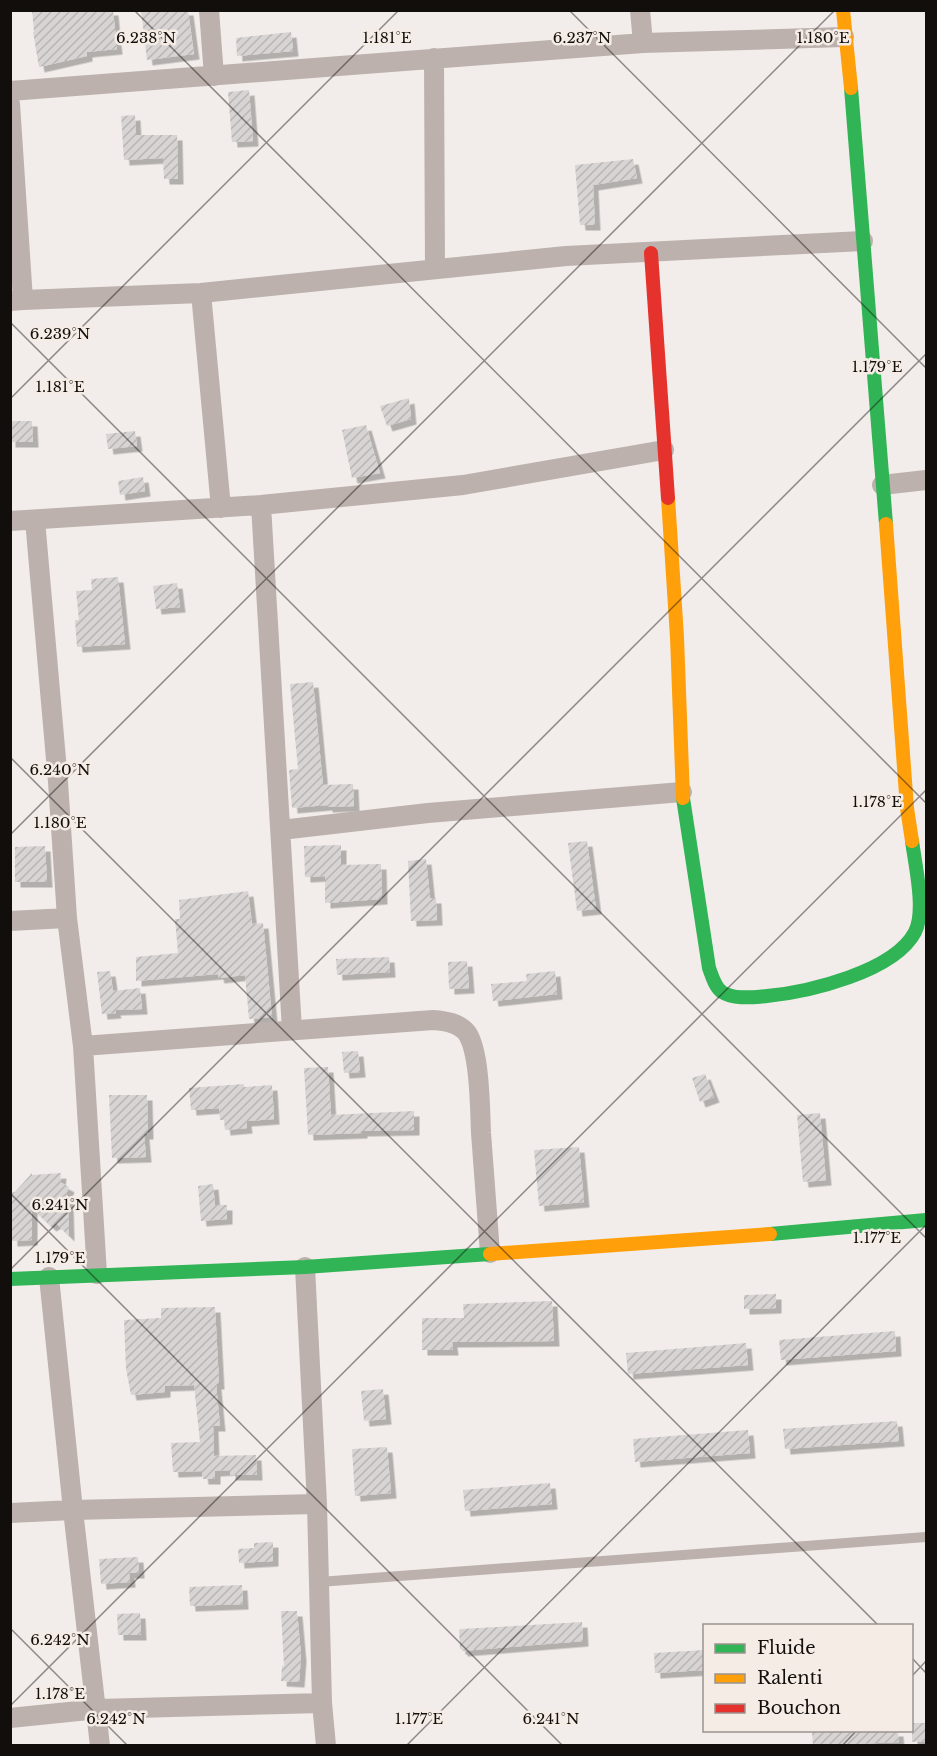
<svg xmlns="http://www.w3.org/2000/svg" width="937" height="1756" font-family="'Libre Baskerville',serif">
<style>
.building{fill:url(#building-hatch);filter:url(#shadow)}
.lines{fill:none;stroke-linecap:round;stroke-linejoin:round}
.lane{stroke:#bcb1ad;stroke-width:10}
.street{stroke:#bcb1ad;stroke-width:20}
.fast{stroke:#30b455;stroke-width:14}
.slow{stroke:#ff9f0a;stroke-width:14}
.jam{stroke:#e5322d;stroke-width:14}
.ticks{fill:none;stroke:#110e0c;stroke-width:1.5;stroke-opacity:0.45}
.ticks-label{font-size:15px;text-anchor:middle;fill:#110e0c;stroke:#f5ece6;stroke-width:5;stroke-linejoin:round;paint-order:stroke}
</style>
<defs>
<pattern id="building-hatch" width="6" height="6" patternUnits="userSpaceOnUse" patternTransform="scale(1.5)"><rect width="6" height="6" fill="#d8d4d4"/><path d="M-1 1l2-2M0 6l6-6M5 7l2-2" fill="none" stroke="#b8b5b5"/></pattern>
<filter id="shadow"><feDropShadow dx="5.5" dy="5.5" stdDeviation="0" flood-color="#0004"/></filter>
</defs>
<rect width="100%" height="100%" fill="#f2edea"/>
<path class="building" d="M 32,10 L 113,10 L 117,49 L 87,52 L 87,56 L 39,67 L 33,32 L 34,32 Z
M 141,10 L 188,10 L 194,54 L 147,60 Z
M 291,32 L 293,51 L 237,56 L 236,38 Z
M 249,90 L 253,141 L 232,142 L 228,92 Z
M 135,115 L 136,135 L 177,135 L 178,179 L 164,179 L 163,158 L 124,160 L 121,116 Z
M 633,159 L 637,178 L 593,185 L 595,225 L 580,225 L 575,165 Z
M 409,398 L 411,419 L 387,426 L 380,406 Z
M 10,421 L 32,421 L 33,442 L 10,442 Z
M 366,425 L 380,473 L 352,478 L 342,430 Z
M 135,431 L 137,446 L 108,449 L 106,434 Z
M 143,477 L 145,491 L 120,495 L 118,481 Z
M 118,577 L 125,644 L 77,647 L 75,620 L 79,620 L 76,591 L 92,590 L 91,579 Z
M 177,583 L 180,607 L 156,609 L 153,586 Z
M 313,682 L 323,785 L 353,784 L 354,806 L 327,807 L 327,805 L 292,808 L 289,770 L 298,769 L 290,684 Z
M 587,841 L 596,909 L 577,911 L 568,843 Z
M 341,845 L 341,865 L 381,864 L 382,899 L 325,903 L 325,876 L 305,877 L 304,846 Z
M 45,846 L 47,882 L 15,882 L 15,847 Z
M 426,859 L 430,898 L 436,898 L 437,920 L 411,921 L 408,861 Z
M 248,891 L 252,924 L 263,923 L 272,1017 L 249,1019 L 245,975 L 219,978 L 218,974 L 136,981 L 136,957 L 178,953 L 175,919 L 180,919 L 179,900 Z
M 389,957 L 390,972 L 337,975 L 336,959 Z
M 467,961 L 469,988 L 449,989 L 448,962 Z
M 110,971 L 113,991 L 140,988 L 142,1009 L 115,1010 L 116,1013 L 102,1014 L 97,972 Z
M 555,971 L 557,994 L 493,1001 L 491,984 L 527,981 L 526,974 Z
M 358,1051 L 360,1072 L 344,1073 L 342,1052 Z
M 328,1067 L 331,1115 L 414,1111 L 414,1130 L 362,1131 L 362,1133 L 308,1135 L 304,1068 Z
M 705,1074 L 714,1097 L 700,1102 L 692,1078 Z
M 244,1084 L 244,1087 L 272,1085 L 274,1119 L 246,1121 L 247,1128 L 225,1130 L 224,1120 L 220,1120 L 219,1108 L 191,1110 L 189,1088 Z
M 109,1095 L 147,1095 L 148,1134 L 144,1134 L 146,1157 L 112,1158 Z
M 820,1113 L 826,1180 L 803,1182 L 797,1115 Z
M 579,1147 L 584,1202 L 539,1206 L 534,1150 Z
M 32,1173 L 32,1175 L 61,1173 L 60,1182 L 69,1187 L 66,1194 L 68,1196 L 69,1236 L 56,1223 L 51,1226 L 32,1208 L 32,1240 L 12,1241 L 10,1193 L 15,1192 Z
M 213,1184 L 215,1205 L 227,1205 L 227,1219 L 201,1221 L 198,1186 Z
M 776,1294 L 776,1308 L 744,1309 L 744,1295 Z
M 552,1301 L 554,1341 L 452,1342 L 453,1350 L 422,1350 L 422,1318 L 464,1318 L 463,1304 Z
M 215,1307 L 219,1384 L 216,1384 L 220,1426 L 213,1426 L 214,1456 L 256,1455 L 257,1475 L 230,1475 L 230,1470 L 215,1471 L 215,1479 L 203,1479 L 202,1471 L 173,1472 L 171,1443 L 200,1442 L 194,1385 L 165,1386 L 165,1392 L 131,1395 L 126,1369 L 124,1320 L 161,1318 L 161,1308 Z
M 895,1331 L 896,1351 L 781,1360 L 779,1340 Z
M 746,1343 L 748,1365 L 628,1374 L 626,1353 Z
M 383,1389 L 386,1419 L 364,1421 L 361,1391 Z
M 897,1421 L 899,1441 L 785,1449 L 783,1429 Z
M 748,1430 L 750,1453 L 635,1462 L 633,1439 Z
M 387,1447 L 391,1493 L 355,1496 L 352,1449 Z
M 550,1483 L 552,1504 L 465,1511 L 463,1490 Z
M 273,1542 L 273,1561 L 239,1563 L 238,1549 L 254,1548 L 254,1543 Z
M 138,1557 L 139,1573 L 129,1573 L 130,1582 L 101,1584 L 99,1559 Z
M 242,1585 L 243,1604 L 190,1606 L 189,1587 Z
M 281,1611 L 297,1611 L 301,1656 L 299,1682 L 281,1681 L 282,1666 L 284,1666 Z
M 140,1613 L 141,1635 L 118,1635 L 117,1614 Z
M 582,1622 L 583,1641 L 462,1651 L 462,1649 L 460,1649 L 459,1630 L 461,1629 Z
M 705,1650 L 705,1670 L 655,1673 L 654,1653 Z
M 912,1723 L 925,1723 L 926,1741 L 912,1742 Z
M 812,1731 L 898,1731 L 899,1742 L 813,1746 Z"/>
<g class="lines">
<path class="lane" d="M 319,1582 L 926,1537"/>
<path class="street" d="M 209,10 L 214,76
M 640,10 L 643,43
M 434,58 L 435,269
M 10,91 L 643,43 L 844,37
M 10,104 L 23,300 L 10,301
M 201,293 L 221,508
M 23,300 L 201,293 L 566,256 L 863,241
M 882,485 L 926,480
M 261,505 L 292,1030
M 35,520 L 58,782 L 67,918 L 83,1046 L 97,1274
M 10,521 L 261,505 L 463,485 L 664,450
M 281,830 L 428,813 L 682,792
M 10,921 L 67,918
M 83,1046 L 433,1020 C 446,1021 459,1023 467,1033 C 480,1052 480,1109 481,1133 C 484,1173 487,1213 490,1253
M 305,1267 L 317,1504 L 322,1703 L 326,1746
M 49,1277 L 73,1510 L 100,1746
M 10,1513 L 73,1510 L 317,1504
M 10,1718 L 98,1709 L 322,1703"/>
<path class="fast" d="M 851,88 L 886,524
M 683,798 L 709,968 C 712,976 715,987 722,992 C 734,1000 754,997 767,996 C 808,992 894,972 915,932 C 926,911 915,864 912,841
M 770,1234 L 926,1220
M 10,1279 L 305,1267 L 490,1254"/>
<path class="slow" d="M 843,10 L 851,88
M 668,498 L 677,637 L 683,798
M 886,524 L 907,808 L 912,841
M 490,1254 L 770,1234"/>
<path class="jam" d="M 651,253 L 668,498"/>
</g>
<path class="ticks" d="M 134,10 L 926,803M 569,10 L 926,368M 10,322 L 926,1238M 10,399 L 399,10M 10,757 L 879,1626M 10,835 L 835,10M 10,1193 L 563,1746M 10,1270 L 926,354M 10,1628 L 128,1746M 912,1658 L 926,1673M 912,1676 L 926,1661M 10,1706 L 926,790M 406,1746 L 926,1225M 842,1746 L 857,1730"/>
<g class="ticks-label">
<text x="146" y="43">6.238°N</text>
<text x="387" y="43">1.181°E</text>
<text x="582" y="43">6.237°N</text>
<text x="823" y="43">1.180°E</text>
<text x="60" y="339">6.239°N</text>
<text x="877" y="372">1.179°E</text>
<text x="60" y="392">1.181°E</text>
<text x="60" y="775">6.240°N</text>
<text x="877" y="807">1.178°E</text>
<text x="60" y="828">1.180°E</text>
<text x="60" y="1210">6.241°N</text>
<text x="877" y="1243">1.177°E</text>
<text x="60" y="1263">1.179°E</text>
<text x="60" y="1645">6.242°N</text>
<text x="60" y="1699">1.178°E</text>
<text x="116" y="1724">6.242°N</text>
<text x="419" y="1724">1.177°E</text>
<text x="551" y="1724">6.241°N</text>
</g>
<rect width="937" height="1756" fill="none" stroke="#110e0c" stroke-width="24"/>
<rect x="703" y="1624" width="210" height="108" fill="#f5ece6" stroke="#9a938f" stroke-width="1.5"/>
<rect x="715" y="1644" width="30" height="9" fill="#30b455" stroke="#9a938f" stroke-width="1.5"/>
<text x="757" y="1654" font-size="18" fill="#110e0c">Fluide</text>
<rect x="715" y="1674" width="30" height="9" fill="#ff9f0a" stroke="#9a938f" stroke-width="1.5"/>
<text x="757" y="1684" font-size="18" fill="#110e0c">Ralenti</text>
<rect x="715" y="1704" width="30" height="9" fill="#e5322d" stroke="#9a938f" stroke-width="1.5"/>
<text x="757" y="1714" font-size="18" fill="#110e0c">Bouchon</text>
</svg>
